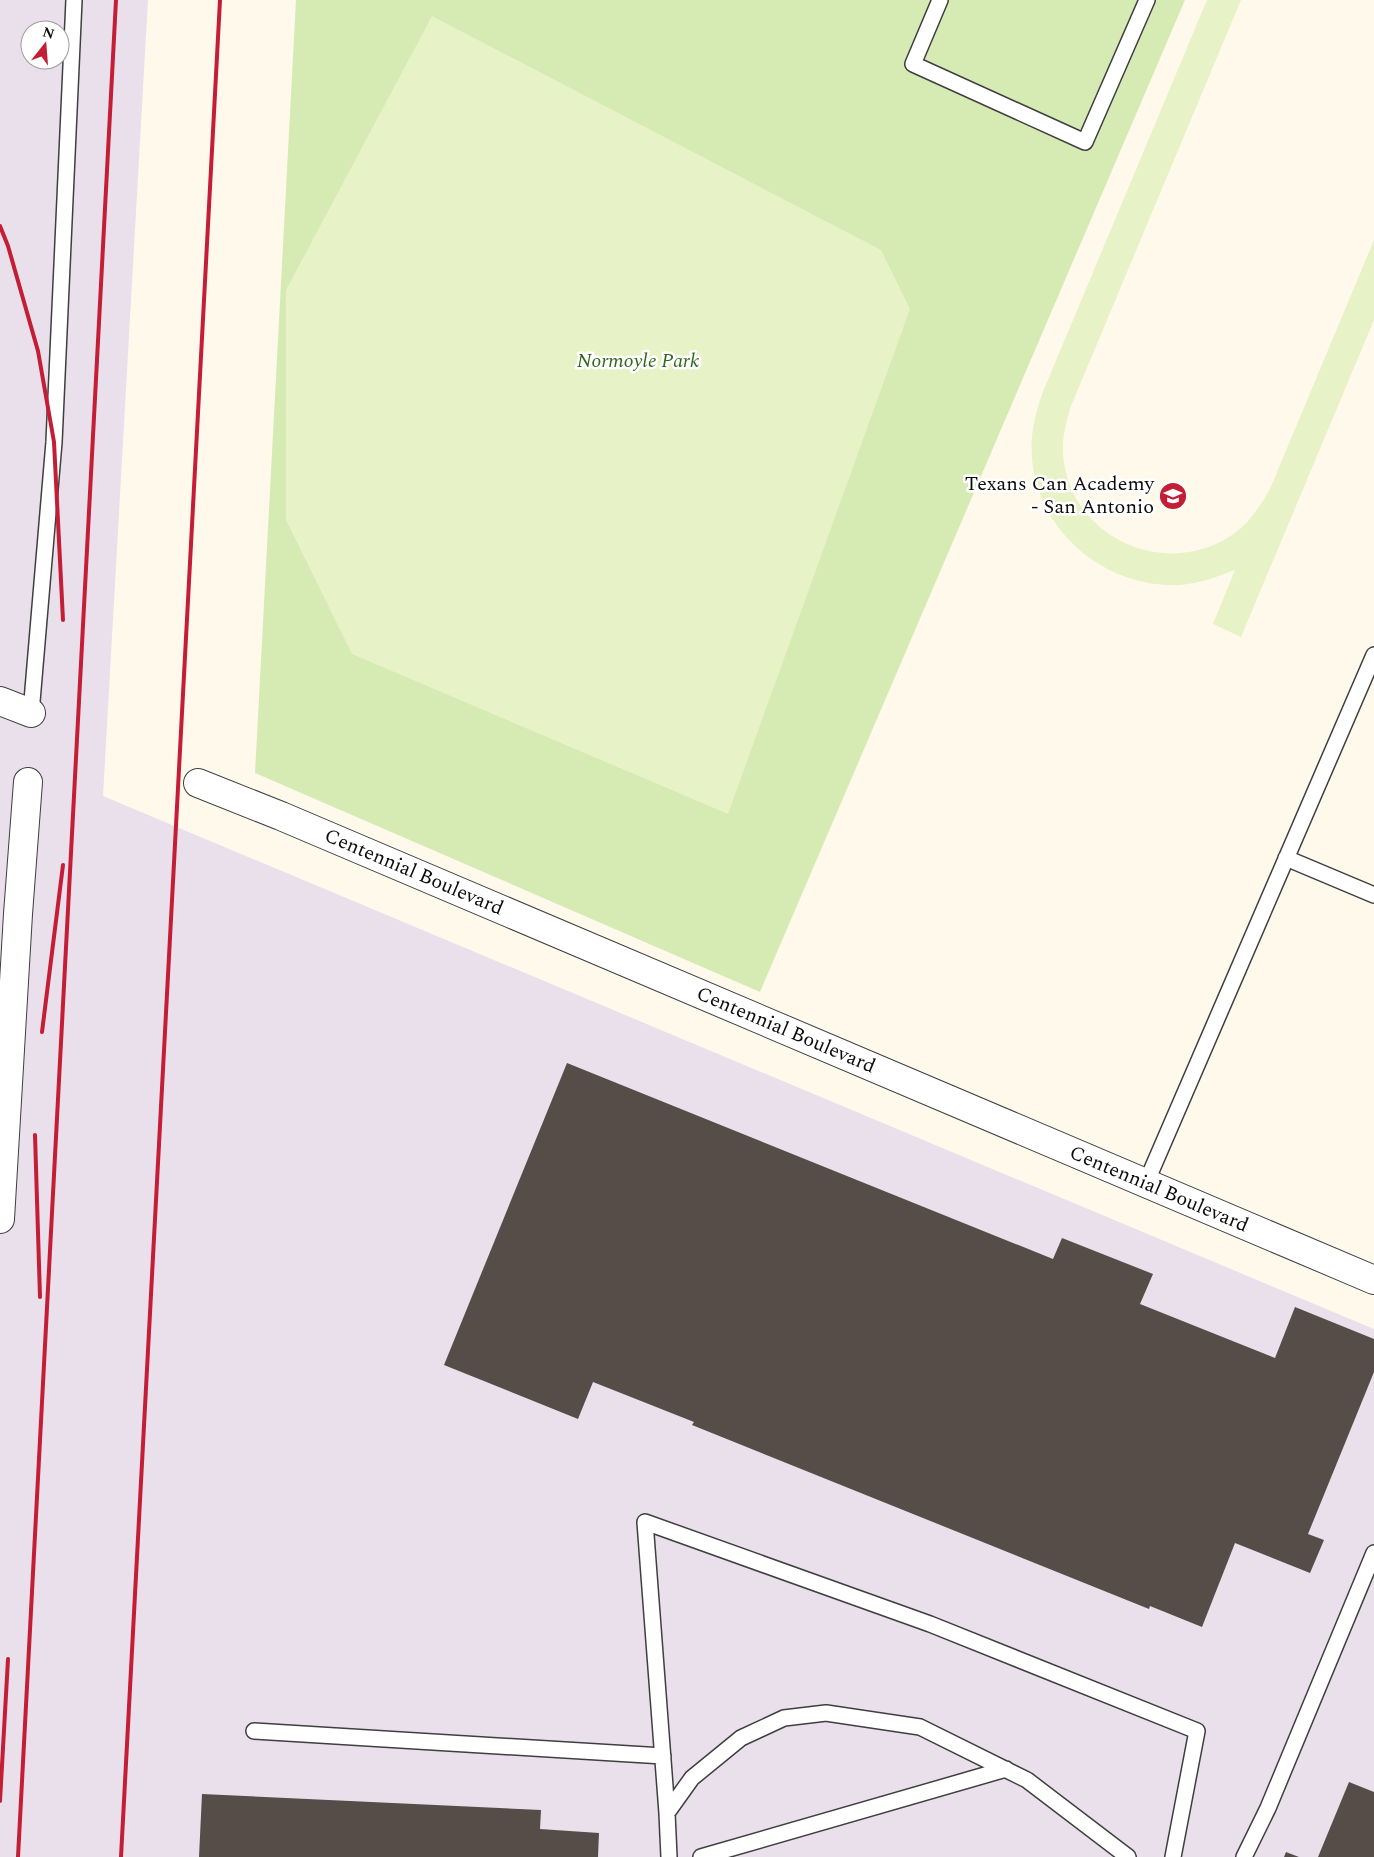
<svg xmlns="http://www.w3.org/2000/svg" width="1374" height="1857" font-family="Spectral,serif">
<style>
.industrial{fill:#e9e0ec;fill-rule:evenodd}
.green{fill:#d6ebb4}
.pitch{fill:#e7f2c6}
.building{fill:#564c48}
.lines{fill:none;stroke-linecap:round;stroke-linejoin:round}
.service-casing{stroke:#3f3f3f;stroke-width:18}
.minor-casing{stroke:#3f3f3f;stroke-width:30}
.service{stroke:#fff;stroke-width:15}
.minor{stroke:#fff;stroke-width:28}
.rail{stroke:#c41d36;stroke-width:4}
.labels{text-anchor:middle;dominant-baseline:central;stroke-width:5;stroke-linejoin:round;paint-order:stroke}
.park-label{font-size:20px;font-style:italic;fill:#32671a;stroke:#fff}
.poi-label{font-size:20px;fill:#0c0c0c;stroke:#fff;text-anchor:end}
.street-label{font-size:20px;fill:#0c0c0c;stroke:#fff}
</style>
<rect width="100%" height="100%" fill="#fff9ec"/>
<path class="industrial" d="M 0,0 L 148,0 L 103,796 L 1374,1329 L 1374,1857 L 0,1857 ZM 30,30 L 60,30 L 60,60 L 30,60 Z"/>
<path class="green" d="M 296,0 L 1185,0 L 760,992 L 255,773 Z"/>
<path class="pitch" d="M 1207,0 L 1241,0 L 1071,406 C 1066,422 1062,437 1063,454 C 1067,518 1128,562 1189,552 C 1208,549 1226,541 1241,528 C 1253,517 1262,503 1270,489 L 1374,240 L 1374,320 L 1241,637 L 1213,624 L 1235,570 C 1217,577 1200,583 1181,585 C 1106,589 1037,532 1032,457 C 1030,435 1035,415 1042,394 Z
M 432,16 L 881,250 L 910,309 L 728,814 L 352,654 L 286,520 L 286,290 Z"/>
<path class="building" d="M 567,1063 L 1053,1259 L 1062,1238 L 1153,1274 L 1140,1304 L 1275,1358 L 1295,1307 L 1374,1339 L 1374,1372 L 1308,1534 L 1324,1540 L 1310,1573 L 1235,1543 L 1202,1627 L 1150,1606 L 1149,1609 L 692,1425 L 694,1422 L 593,1382 L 578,1419 L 444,1365 Z
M 1349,1782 L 1374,1792 L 1374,1857 L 1318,1857 Z
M 202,1794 L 541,1810 L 540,1829 L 599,1833 L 598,1857 L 199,1857 Z
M 1286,1852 L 1299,1857 L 1284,1857 Z"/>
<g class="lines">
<defs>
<path id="service" d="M 940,0 L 913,64 L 1085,142 L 1147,0
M 31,713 L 54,442 L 74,0
M 1286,858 L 1374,895
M 1146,1183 L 1374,655
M 254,1731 L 663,1756
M 667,1813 L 645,1522 L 930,1624 L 1197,1731 L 1173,1857
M 669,1857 L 667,1813 L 692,1778 L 741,1738 L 784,1718 L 826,1713 L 920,1727 L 1027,1780 L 1128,1857
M 701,1857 L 1006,1769
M 1244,1857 L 1268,1808 L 1374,1553"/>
<path id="minor" d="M 0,701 L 31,713
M 198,783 L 281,816 L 1374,1280
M 0,1219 L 18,914 L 28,782"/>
</defs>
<use href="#service" class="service-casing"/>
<use href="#minor" class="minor-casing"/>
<use href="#service" class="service"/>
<use href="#minor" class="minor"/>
<path class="rail" d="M 0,226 L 8,246 L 38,351 L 54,442 L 63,620
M 42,1032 L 63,865
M 35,1135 L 40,1297
M 0,1801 L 8,1659
M 18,1857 L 116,0
M 121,1857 L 220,0"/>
</g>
<defs>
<symbol id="school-disc" viewBox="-11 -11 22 22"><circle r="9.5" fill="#c41d36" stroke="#fff"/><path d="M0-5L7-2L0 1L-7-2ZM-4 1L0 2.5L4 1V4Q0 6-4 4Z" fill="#fff"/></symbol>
</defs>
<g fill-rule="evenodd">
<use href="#school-disc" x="1157" y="480" width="32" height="32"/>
</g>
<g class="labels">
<g class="park-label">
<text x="638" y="361">Normoyle Park</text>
</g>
<g class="poi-label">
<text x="1154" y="484">Texans Can Academy<tspan x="1154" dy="23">- San Antonio</tspan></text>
</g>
<g class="street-label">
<text transform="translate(414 872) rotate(23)">Centennial Boulevard</text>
<text transform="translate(786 1030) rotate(23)">Centennial Boulevard</text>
<text transform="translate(1159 1189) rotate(23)">Centennial Boulevard</text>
</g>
</g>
<g transform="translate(45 45) rotate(17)"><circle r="24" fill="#ffffff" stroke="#9e9e9e"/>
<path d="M0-4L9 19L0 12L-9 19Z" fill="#c41d36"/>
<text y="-8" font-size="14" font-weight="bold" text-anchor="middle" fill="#0c0c0c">N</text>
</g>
</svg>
